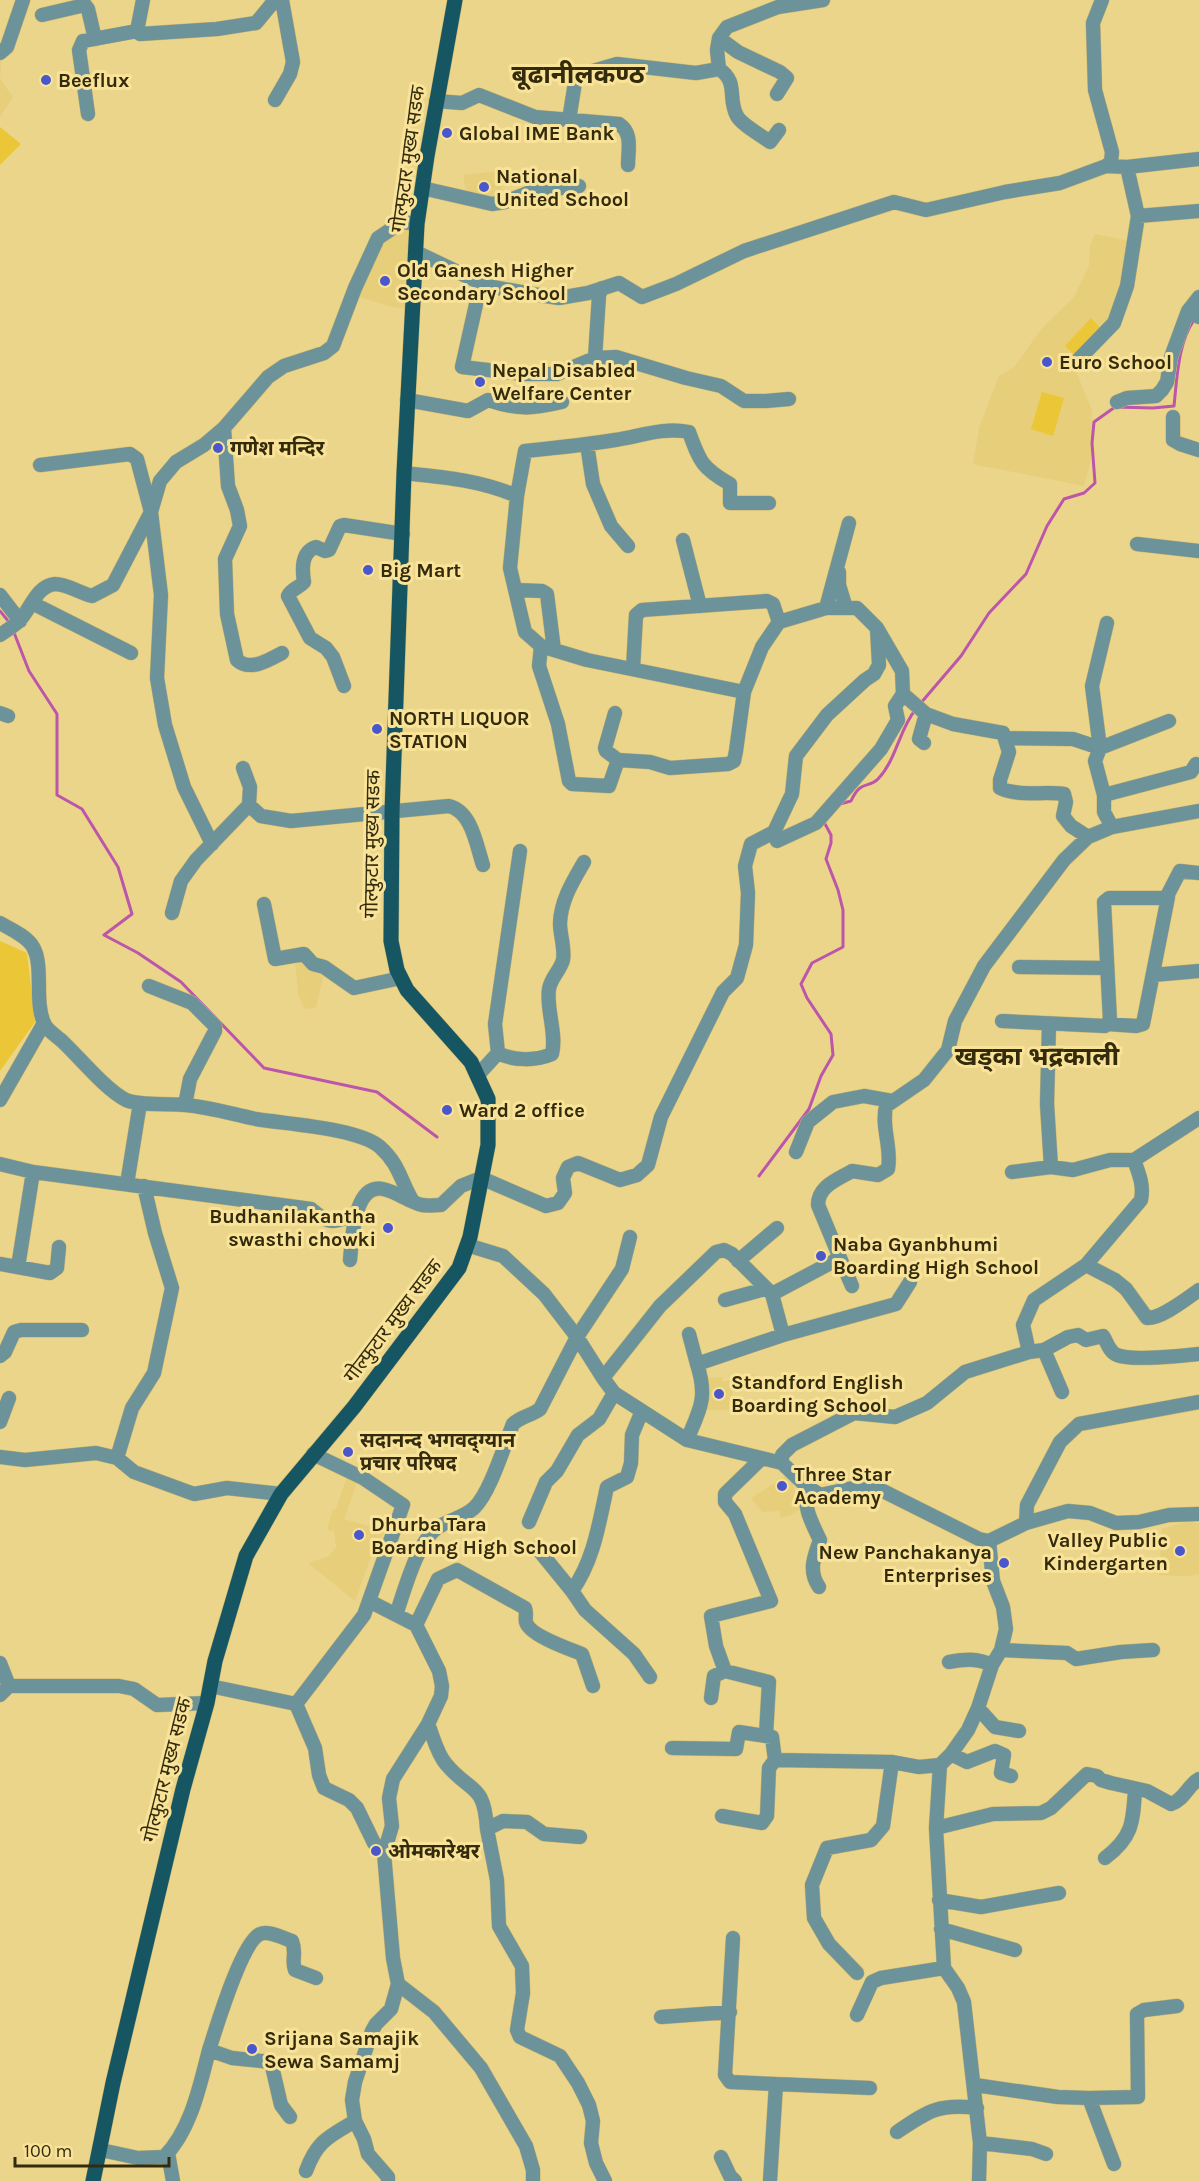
<svg xmlns="http://www.w3.org/2000/svg" width="1199" height="2181" font-family="Karla,'Noto Sans Devanagari',sans-serif">
<style>
.built{fill:#e6ce7b}
.green{fill:#ebc636}
.lines{fill:none;stroke-linecap:round;stroke-linejoin:round}
.stream{stroke:#bb56ab;stroke-width:3}
.minor-casing{stroke:#c6b372;stroke-width:15}
.major-casing{stroke:#c6b372;stroke-width:16}
.minor{stroke:#6c929a;stroke-width:14}
.major{stroke:#155662;stroke-width:15}
.poi-dot{fill:#4a56cb;stroke:#f8e398;stroke-width:2}
.labels{text-anchor:middle;dominant-baseline:central;stroke-width:6;stroke-linejoin:round;paint-order:stroke}
.poi-label{font-size:20px;font-weight:bold;fill:#342b0c;stroke:#f8e398;text-anchor:start}
.street-label{font-size:20px;fill:#342b0c;stroke:#f8e398}
.district-label{font-size:26px;font-weight:bold;fill:#342b0c;stroke:#f8e398}
</style>
<rect width="100%" height="100%" fill="#ebd58b"/>
<path class="built" d="M 2,57 L 0,79 L 13,97 L 0,117 L 0,58 Z
M 499,171 L 504,199 L 468,203 L 463,175 Z
M 396,223 L 414,226 L 407,309 L 392,307 L 356,296 L 367,266 Z
M 1095,234 L 1134,242 L 1114,317 L 1077,357 L 1075,369 L 1092,410 L 1091,460 L 1084,486 L 973,464 L 979,428 L 999,376 L 1014,367 L 1042,328 L 1074,297 L 1089,265 L 1090,245 Z
M 309,958 L 323,977 L 316,1008 L 304,1009 L 298,993 L 295,961 Z
M 755,1374 L 757,1385 L 734,1391 L 729,1403 L 729,1410 L 705,1410 L 705,1378 L 722,1377 L 723,1382 Z
M 348,1474 L 359,1477 L 344,1519 L 385,1531 L 369,1562 L 355,1601 L 308,1563 L 329,1556 L 336,1547 L 334,1531 L 327,1530 L 333,1509 L 336,1509 Z
M 789,1474 L 801,1509 L 788,1516 L 780,1517 L 780,1511 L 762,1512 L 751,1498 Z
M 1188,1521 L 1199,1524 L 1199,1574 L 1188,1576 L 1159,1575 L 1162,1529 Z"/>
<path class="green" d="M 0,127 L 21,144 L 0,165 Z
M 1091,318 L 1101,329 L 1076,356 L 1065,346 Z
M 1042,392 L 1064,398 L 1053,436 L 1031,429 Z
M 0,941 L 27,953 L 35,1022 L 0,1071 Z"/>
<g class="lines">
<path class="stream" d="M 0,611 L 9,622
M 13,630 L 29,671 L 57,714 L 57,795 L 82,809 L 118,867 L 132,914 L 104,935 L 138,953 L 181,982 L 264,1068 L 377,1092 L 437,1137
M 920,704 L 961,656 L 989,613 L 1026,574 L 1047,526 L 1064,499 L 1084,493 L 1095,483 L 1092,443 L 1094,422 L 1115,407 L 1153,408 L 1174,406 C 1177,378 1178,343 1194,320
M 840,804 L 851,801 C 861,779 868,789 878,779 C 897,759 899,729 916,709
M 759,1176 L 809,1109 L 821,1076 L 833,1055 L 831,1034 L 807,998 L 801,984 L 812,963 L 843,947 L 843,910 L 838,890 L 826,859 L 831,843 L 831,835 L 824,822"/>
<defs>
<path id="minor" d="M 143,0 L 137,31 L 140,34 L 217,29 L 256,23 L 275,0
M 1102,0 L 1093,23 L 1095,90 L 1112,152 L 1111,162 L 1106,166
M 42,15 L 85,5 L 88,9 L 95,39
M 719,38 L 727,27 L 778,7 L 823,0
M 0,53 L 7,47 L 23,0
M 719,69 C 739,82 727,98 737,116 C 741,124 762,136 770,142 L 779,130
M 275,100 L 290,74 L 293,62 L 282,0
M 436,101 L 462,103 L 479,95 L 535,117 L 619,124 C 633,133 628,150 628,165
M 88,114 L 79,50 L 83,41 L 137,31
M 569,120 L 576,76 L 617,64 L 696,73 L 719,69 L 717,50 L 719,38 L 738,52 L 780,72 L 787,78 L 777,94
M 422,188 L 492,204 L 505,202 L 533,191 L 579,186
M 1138,216 L 1199,211
M 416,252 L 487,286 L 532,294 L 559,298 L 588,293 L 619,283 L 642,297 L 676,284 L 744,251 L 894,202 L 926,210 L 1005,192 L 1060,183 L 1106,166 L 1127,167 L 1199,159
M 487,286 L 479,291 L 462,367 L 523,374 L 557,374 L 595,358
M 602,288 L 599,295 L 595,358 L 616,357 L 686,378 L 721,386 L 744,401 L 766,401 L 789,399
M 1199,297 L 1188,311 L 1199,317
M 1079,359 L 1114,323 L 1127,286 L 1138,216 L 1127,167
M 407,400 L 468,411 L 488,400 C 518,410 531,409 562,402
M 1117,402 L 1127,398 L 1156,396 L 1162,390 L 1167,382 L 1171,357 L 1188,311
M 1173,417 L 1173,440 L 1180,444 L 1199,450
M 224,428 L 228,486 L 237,510 L 240,526 L 225,559 L 227,614 L 237,660 C 250,672 269,660 282,653
M 587,444 L 593,484 L 611,526 L 628,546
M 40,465 L 130,454 L 137,459 L 151,512 L 161,595 L 157,678 L 165,725 L 184,787 L 212,844
M 404,473 C 443,477 480,480 517,496
M 683,540 L 700,606
M 1137,544 L 1199,551
M 839,572 L 839,585 L 846,608
M 516,590 L 542,591 L 547,594 L 554,650
M 0,595 L 20,621
M 32,603 L 131,653
M 826,608 L 849,523
M 0,635 C 6,631 14,626 19,621 C 31,609 36,586 55,584 C 67,584 80,593 92,596 L 113,585 L 151,512 L 160,481 L 176,462 L 204,445 L 224,428 L 268,377 L 284,366 L 324,353 L 333,346 L 355,288 L 378,238 L 390,230 L 395,221 L 417,224
M 541,646 L 539,666 L 558,724 L 569,781 L 572,784 L 609,786 L 618,760
M 633,669 L 636,615 L 642,610 L 767,601 L 773,604 L 779,622
M 344,686 L 333,657 L 326,648 L 310,638 L 288,596 C 291,589 299,588 304,582 C 302,569 301,552 316,547 L 325,551 L 329,550 L 340,526 L 344,525 L 403,534
M 744,692 L 587,660 L 541,646 L 525,632 L 510,568 L 517,496 L 525,451 C 555,448 585,445 615,440 C 641,436 663,427 689,432 C 700,462 702,468 730,484 L 730,503 L 769,503
M 0,713 L 8,716
M 615,713 L 605,748 L 606,751 L 618,760 L 650,762 L 670,768 L 728,764 L 734,761 L 736,751 L 744,692 L 762,647 L 779,622 L 826,608 L 857,608 L 877,628 L 902,671 L 903,694 L 926,714 L 953,724 L 1003,733 L 1009,752 L 1000,780 L 1000,788 C 1019,797 1044,791 1064,794 L 1066,802 L 1063,816 L 1071,826 L 1088,837 L 1112,827 L 1199,811
M 1005,738 L 1073,739 L 1100,748 L 1092,686 L 1107,623
M 924,743 L 919,739 L 926,714
M 1104,795 L 1095,761 L 1100,748 L 1169,721
M 249,805 L 261,816 L 291,821 L 449,806 C 472,812 476,844 483,865
M 1112,827 L 1104,812 L 1104,795 L 1191,772 L 1196,764
M 777,841 L 816,823 L 881,749 L 898,720 L 895,706 L 903,694
M 264,904 L 275,959 L 304,954 L 313,964 L 324,967 L 354,988 L 401,978
M 172,913 L 181,881 L 196,860 L 249,805 L 250,787 L 243,768
M 0,923 C 10,929 27,936 33,947 C 44,965 34,1001 44,1023 C 47,1031 57,1036 63,1042 C 80,1058 106,1090 126,1100 C 140,1106 169,1103 185,1105 C 209,1107 232,1114 256,1119 C 285,1124 359,1128 380,1147 C 399,1164 400,1179 412,1200
M 1019,967 L 1106,968
M 1153,975 L 1199,971
M 149,986 L 192,1003 L 215,1026 L 215,1031 L 190,1079 L 185,1105
M 1002,1021 L 1105,1026 L 1110,1021 L 1104,902 L 1109,898 L 1166,898 L 1180,871 L 1199,873
M 1049,1024 L 1047,1104 L 1051,1167
M 1108,1024 L 1136,1026 L 1143,1024 L 1168,897
M 498,1053 C 513,1061 536,1061 552,1054 C 557,1033 546,1010 549,989 C 551,977 560,971 563,960 C 565,948 560,935 560,923 C 561,900 573,881 584,862
M 477,1076 L 498,1053 L 495,1024 L 520,851
M 0,1100 L 44,1023
M 796,1152 L 808,1122 L 833,1102 L 864,1096 L 892,1101
M 0,1164 L 33,1172 L 311,1209 C 331,1226 332,1222 355,1215
M 1012,1172 L 1051,1167 L 1073,1170 L 1110,1160 L 1134,1160 L 1199,1118
M 127,1184 L 140,1103
M 467,1245 L 503,1256 L 544,1294 L 577,1337 L 603,1378 L 614,1393 L 687,1440
M 840,1258 L 818,1205 C 818,1186 837,1180 852,1171 L 878,1175 L 888,1169 C 892,1147 881,1128 886,1106 L 924,1080 L 948,1050 L 955,1021 L 984,966 L 1064,860 L 1088,837
M 350,1260 C 352,1242 353,1183 383,1189 C 397,1192 409,1202 422,1205 C 428,1206 435,1205 441,1205 L 461,1186 L 481,1178 L 546,1206 L 558,1203 L 565,1193 L 563,1178 L 568,1167 L 578,1163 L 620,1180 L 637,1175 L 648,1165 L 661,1117 L 723,992 L 737,978 L 746,945 L 748,893 L 745,866 L 751,844 L 774,832 L 792,794 L 796,756 L 827,715 L 865,680 L 874,674 L 879,665 L 877,628
M 738,1261 L 777,1228
M 0,1264 L 50,1273 L 57,1268 L 59,1247
M 1086,1265 L 1115,1280 L 1126,1289 L 1147,1318 C 1161,1319 1186,1299 1199,1290
M 18,1267 L 33,1172
M 910,1282 L 896,1304 L 783,1335 L 697,1364 C 708,1398 700,1409 687,1440 L 782,1463 L 806,1486 L 820,1495 L 862,1486 L 883,1491 L 979,1539 L 989,1541
M 725,1300 L 765,1289
M 689,1334 L 697,1364
M 783,1335 L 772,1294 L 840,1258 L 852,1286
M 1044,1350 L 1062,1392
M 1029,1352 L 1023,1325 L 1034,1300 L 1086,1265 L 1141,1200 C 1144,1185 1139,1174 1134,1160
M 0,1356 L 5,1352 L 14,1332 L 21,1330 L 82,1330
M 603,1378 L 660,1306 L 716,1252 L 724,1250 L 732,1254 L 772,1294
M 642,1411 L 632,1435 L 631,1463 L 627,1477 L 607,1487 C 599,1523 594,1560 572,1591 L 585,1610 L 634,1654 L 650,1677
M 0,1422 L 9,1398
M 313,1454 L 363,1478 L 403,1505 L 364,1615 L 296,1704 L 315,1748 L 319,1775 L 324,1788 L 349,1800 L 357,1808 L 374,1843 L 384,1853 L 393,1958 L 398,1984 L 391,2009 L 376,2024 L 372,2031 L 355,2082 L 352,2100 L 355,2121 L 364,2139 L 368,2154 L 388,2177 L 388,2181
M 0,1457 L 25,1460 L 96,1453 L 117,1458 L 134,1472 L 194,1494 L 227,1488 L 281,1494
M 117,1458 L 132,1408 L 154,1373 L 172,1288 L 155,1233 L 144,1186
M 761,1459 L 725,1494 L 725,1502 L 735,1514 L 771,1601 L 711,1616 L 716,1646 L 725,1671 L 769,1682 L 766,1735
M 782,1463 L 782,1455 L 792,1445 L 854,1413 L 895,1417 L 927,1403 L 965,1372 L 1029,1352 L 1044,1350 L 1068,1337 L 1078,1335 L 1086,1340 L 1103,1336 C 1107,1342 1109,1352 1117,1355 C 1131,1361 1182,1356 1199,1354
M 806,1486 C 804,1509 810,1519 820,1540 C 814,1557 808,1571 819,1587
M 529,1522 L 546,1482 L 557,1471 L 578,1435 L 599,1419 L 614,1393
M 1026,1523 L 1027,1505 L 1060,1442 L 1079,1424 L 1199,1402
M 537,1548 L 572,1591
M 369,1601 L 416,1625 L 439,1671 L 442,1686 L 441,1696 L 428,1724 C 433,1736 437,1754 446,1764 C 471,1794 484,1782 487,1829 L 503,1821 L 527,1822 L 544,1834 L 580,1837
M 396,1615 C 404,1592 417,1542 437,1528 C 448,1520 463,1518 474,1508 C 490,1493 504,1446 513,1424 C 521,1416 531,1416 540,1409 L 577,1337 L 622,1269 L 630,1237
M 416,1625 L 438,1579 L 457,1570 L 525,1608 C 527,1613 525,1617 526,1622 C 529,1635 569,1649 582,1654 L 593,1686
M 1001,1650 L 1067,1653 L 1076,1659 L 1121,1652 L 1153,1650
M 949,1662 C 965,1659 977,1658 992,1665
M 0,1663 L 9,1686
M 210,1686 L 296,1704
M 0,1695 L 9,1686 L 119,1686 L 134,1689 L 157,1705 L 207,1703
M 711,1698 L 714,1676 L 725,1671
M 978,1708 L 995,1727 L 1019,1731
M 672,1748 L 736,1749 L 739,1732 L 772,1737 L 775,1760
M 951,1754 L 967,1762 L 995,1751 L 1004,1755 L 1001,1773 L 1011,1776
M 940,1765 L 936,1828 L 944,1968 L 958,1988 L 964,2002 L 980,2143 L 979,2181
M 722,1816 L 762,1823 L 767,1816 L 769,1768 L 775,1760 L 892,1762 L 919,1767 L 940,1765 L 951,1754 L 968,1730 L 978,1708 L 992,1665 L 1001,1650 L 1006,1629 L 1003,1607 L 993,1581 L 989,1541 L 1026,1523 L 1068,1511 L 1090,1513 L 1116,1523 L 1139,1522 L 1169,1515 L 1199,1514
M 936,1828 L 993,1814 L 1041,1813 L 1051,1808 L 1087,1774 L 1097,1776 L 1101,1780 L 1111,1783 L 1147,1791 L 1171,1804 C 1184,1800 1188,1785 1199,1779
M 487,1829 L 497,1880 L 499,1926 L 522,1966 L 523,1993 L 517,2030 L 520,2037 L 560,2056 L 578,2083 L 589,2105 L 593,2121 L 591,2143 L 596,2163 L 605,2181
M 384,1853 L 392,1826 L 389,1798 L 393,1779 L 428,1724
M 1105,1858 C 1133,1837 1133,1822 1135,1789
M 939,1900 L 981,1907 L 1059,1893
M 941,1929 L 1015,1950
M 733,1938 L 725,2075 L 730,2082 L 776,2084
M 857,1973 L 829,1944 L 814,1918 L 812,1885 L 827,1848 L 871,1840 L 883,1826 L 892,1762
M 398,1984 L 434,2012 L 481,2068 L 526,2146 L 533,2170 L 533,2181
M 857,2015 L 872,1982 L 881,1978 L 944,1968
M 661,2017 L 730,2012
M 209,2050 C 216,2029 241,1943 260,1934 C 268,1930 283,1938 292,1941 C 297,1954 291,1959 295,1970 L 316,1978
M 975,2085 L 1058,2097 L 1089,2098 L 1114,2164
M 1089,2098 L 1138,2097 L 1137,2014 L 1144,2010 L 1177,2006
M 897,2132 C 928,2111 939,2103 977,2108
M 980,2143 L 1032,2149 L 1046,2154
M 101,2150 L 138,2158 L 164,2157 C 191,2130 200,2085 209,2050 L 232,2058 L 271,2062 L 281,2105 L 290,2117
M 168,2153 L 173,2181
M 721,2157 L 730,2176 L 735,2181
M 306,2171 C 317,2141 328,2137 355,2121
M 770,2181 L 776,2084 L 870,2088"/>
<path id="major" d="M 93,2181 L 113,2083 L 183,1789 L 207,1703 L 215,1661 L 246,1556 L 281,1494 L 354,1407 L 459,1268 L 470,1237 L 488,1145 L 488,1099 L 471,1062 L 407,990 L 397,970 L 391,941 L 392,812 L 404,473 L 417,224 L 427,156 L 455,0"/>
</defs>
<use href="#minor" class="minor-casing"/>
<use href="#major" class="major-casing"/>
<use href="#minor" class="minor"/>
<use href="#major" class="major"/>
</g>
<g class="poi-dot">
<circle cx="46" cy="80" r="6"/>
<circle cx="447" cy="133" r="6"/>
<circle cx="484" cy="187" r="6"/>
<circle cx="385" cy="281" r="6"/>
<circle cx="1047" cy="362" r="6"/>
<circle cx="480" cy="382" r="6"/>
<circle cx="218" cy="448" r="6"/>
<circle cx="368" cy="570" r="6"/>
<circle cx="377" cy="729" r="6"/>
<circle cx="447" cy="1110" r="6"/>
<circle cx="388" cy="1228" r="6"/>
<circle cx="821" cy="1256" r="6"/>
<circle cx="719" cy="1394" r="6"/>
<circle cx="348" cy="1452" r="6"/>
<circle cx="782" cy="1486" r="6"/>
<circle cx="359" cy="1535" r="6"/>
<circle cx="1180" cy="1551" r="6"/>
<circle cx="1004" cy="1563" r="6"/>
<circle cx="376" cy="1851" r="6"/>
<circle cx="252" cy="2049" r="6"/>
</g>
<g class="labels">
<g class="poi-label">
<text x="58" y="80">Beeflux</text>
<text x="459" y="133">Global IME Bank</text>
<text x="496" y="176">National<tspan x="496" dy="23">United School</tspan></text>
<text x="397" y="270">Old Ganesh Higher<tspan x="397" dy="23">Secondary School</tspan></text>
<text x="1059" y="362">Euro School</text>
<text x="492" y="370">Nepal Disabled<tspan x="492" dy="23">Welfare Center</tspan></text>
<text x="230" y="448">गणेश मन्दिर</text>
<text x="380" y="570">Big Mart</text>
<text x="389" y="718">NORTH LIQUOR<tspan x="389" dy="23">STATION</tspan></text>
<text x="459" y="1110">Ward 2 office</text>
<text x="376" y="1216" text-anchor="end">Budhanilakantha<tspan x="376" dy="23">swasthi chowki</tspan></text>
<text x="833" y="1244">Naba Gyanbhumi<tspan x="833" dy="23">Boarding High School</tspan></text>
<text x="731" y="1382">Standford English<tspan x="731" dy="23">Boarding School</tspan></text>
<text x="360" y="1440">सदानन्द भगवद्ग्यान<tspan x="360" dy="23">प्रचार परिषद</tspan></text>
<text x="794" y="1474">Three Star<tspan x="794" dy="23">Academy</tspan></text>
<text x="371" y="1524">Dhurba Tara<tspan x="371" dy="23">Boarding High School</tspan></text>
<text x="1168" y="1540" text-anchor="end">Valley Public<tspan x="1168" dy="23">Kindergarten</tspan></text>
<text x="992" y="1552" text-anchor="end">New Panchakanya<tspan x="992" dy="23">Enterprises</tspan></text>
<text x="388" y="1851">ओमकारेश्वर</text>
<text x="264" y="2038">Srijana Samajik<tspan x="264" dy="23">Sewa Samamj</tspan></text>
</g>
<g class="street-label">
<text transform="translate(408 159) rotate(-82)">गोल्फुटार मुख्य सडक</text>
<text transform="translate(372 844) rotate(-89)">गोल्फुटार मुख्य सडक</text>
<text transform="translate(393 1321) rotate(-53)">गोल्फुटार मुख्य सडक</text>
<text transform="translate(167 1770) rotate(-76)">गोल्फुटार मुख्य सडक</text>
</g>
<g class="district-label">
<text x="578" y="74">बूढानीलकण्ठ</text>
<text x="1037" y="1056">खड्का भद्रकाली</text>
</g>
</g>
<path d="M15 2157v9h154v-9" fill="none" stroke="#342b0c" stroke-width="3"/>
<text x="24" y="2157" font-size="18" fill="#342b0c" stroke="#f8e398" stroke-width="4.5" paint-order="stroke">100 m</text>
</svg>
